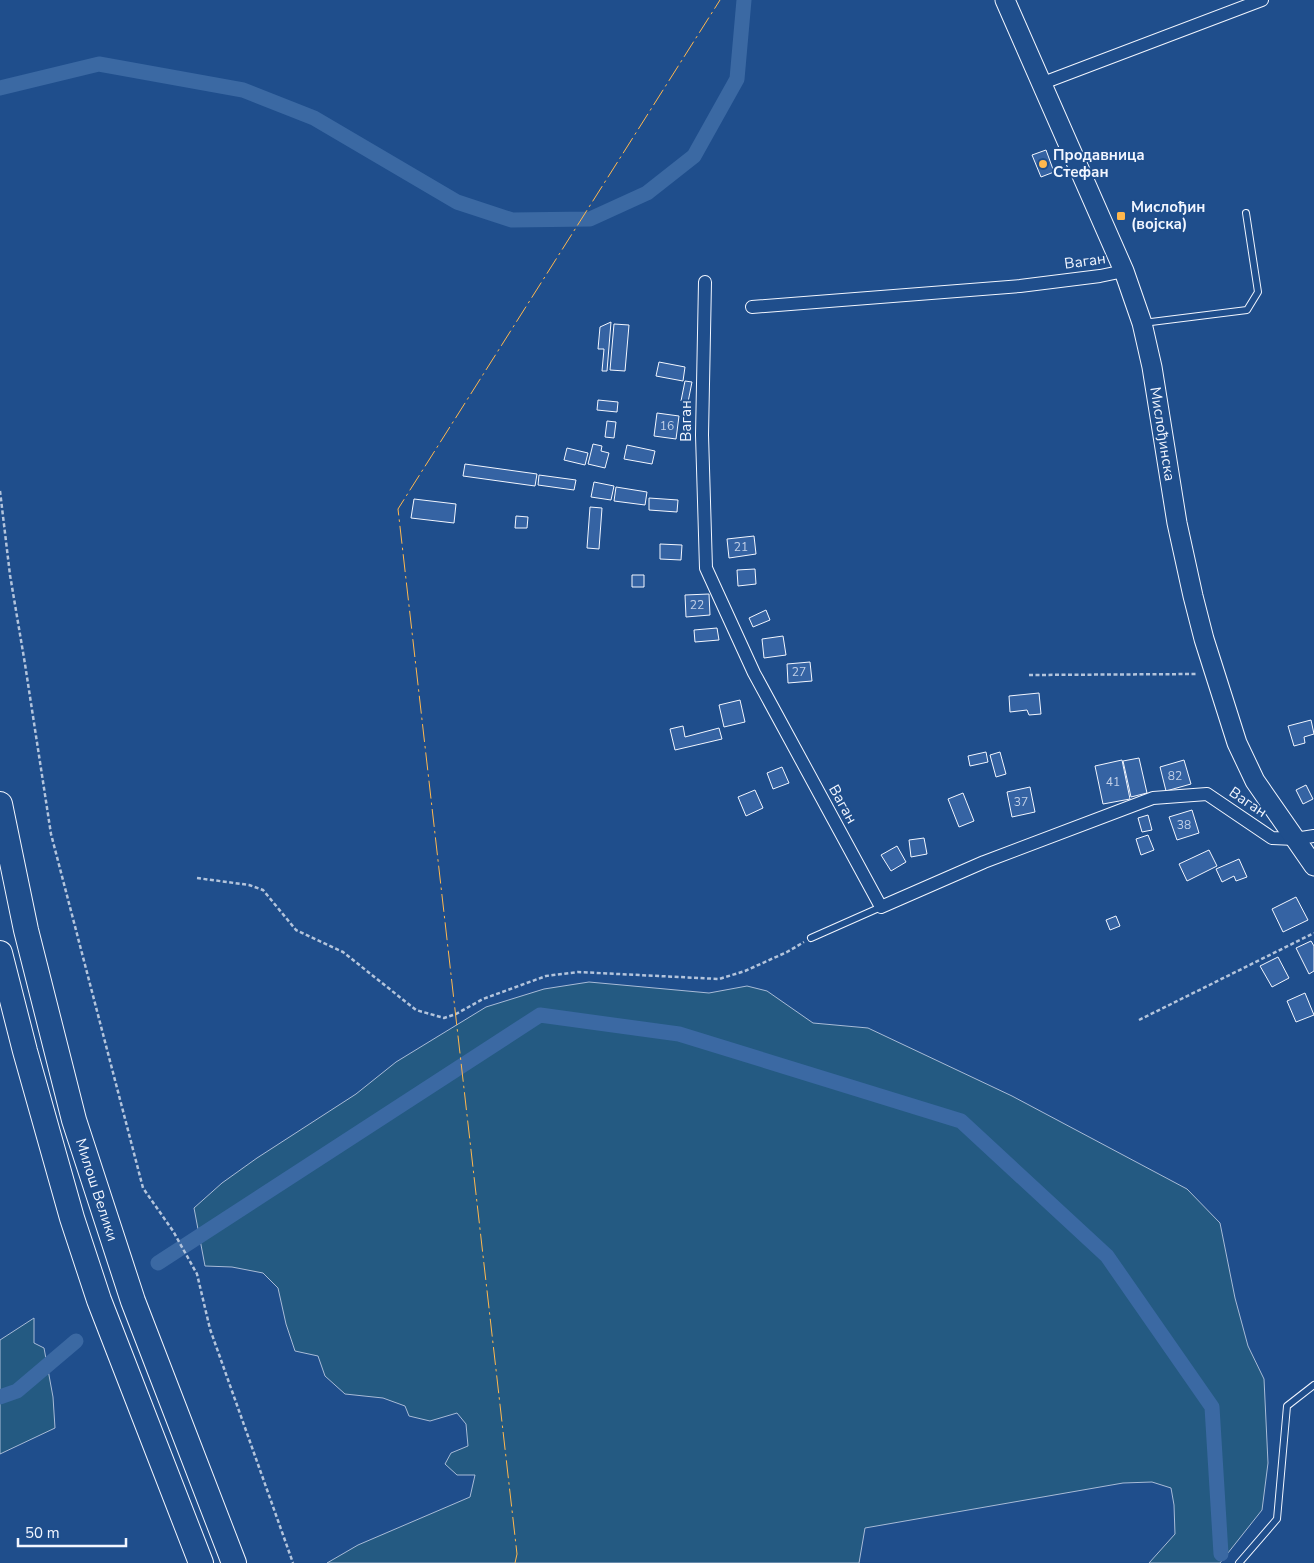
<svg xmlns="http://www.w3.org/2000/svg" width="1314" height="1563" font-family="'Nunito Sans',sans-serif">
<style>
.green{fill:#245a82;stroke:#a8bbd7}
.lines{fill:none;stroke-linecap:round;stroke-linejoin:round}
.canal{stroke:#3b69a3;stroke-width:15}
.building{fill:#3563a3;stroke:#f2f6ff}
.service-casing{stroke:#f2f6ff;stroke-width:8}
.minor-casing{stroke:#f2f6ff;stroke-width:14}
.secondary-casing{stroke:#f2f6ff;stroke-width:21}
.motorway-casing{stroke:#f2f6ff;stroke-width:26}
.path{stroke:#b3c4dc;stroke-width:2.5;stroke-dasharray:4 2.5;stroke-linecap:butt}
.service{stroke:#1f4e8c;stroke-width:6}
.minor{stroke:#1f4e8c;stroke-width:12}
.secondary{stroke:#1f4e8c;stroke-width:19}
.motorway{stroke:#1f4e8c;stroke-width:24}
.power{stroke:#ffb74d;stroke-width:1;stroke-dasharray:18 4 2.5 4;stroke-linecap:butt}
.poi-dot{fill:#ffb74d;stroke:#1f4e8c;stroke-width:2}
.labels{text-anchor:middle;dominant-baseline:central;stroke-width:4;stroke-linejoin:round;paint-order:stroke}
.number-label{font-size:12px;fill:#c3d1e8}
.poi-label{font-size:15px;font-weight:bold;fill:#f2f6ff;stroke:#1f4e8c;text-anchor:start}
.street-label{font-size:15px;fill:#f2f6ff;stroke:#1f4e8c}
</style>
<rect width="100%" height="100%" fill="#1f4e8c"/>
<path class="green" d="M 589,982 L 709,993 L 747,986 L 767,991 L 813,1023 L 868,1028 L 1012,1096 L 1187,1189 L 1220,1223 L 1235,1298 L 1248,1346 L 1264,1379 L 1268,1463 L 1262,1510 L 1220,1563 L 1149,1563 L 1175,1534 L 1174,1505 L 1171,1488 L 1152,1482 L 1123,1483 L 865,1528 L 859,1563 L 327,1563 L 358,1545 L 470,1497 L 475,1475 L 457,1475 L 445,1464 L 451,1453 L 468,1446 L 466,1424 L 457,1413 L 430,1421 L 409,1416 L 405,1406 L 383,1398 L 345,1394 L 325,1376 L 318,1356 L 295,1351 L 286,1324 L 278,1288 L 263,1273 L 232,1267 L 205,1266 L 194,1208 L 222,1183 L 257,1158 L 356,1094 L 396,1062 L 486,1007 L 544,989 Z
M 34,1318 L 34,1343 L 44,1348 L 53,1397 L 55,1428 L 0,1454 L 0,1340 Z"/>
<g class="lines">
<path class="canal" d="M 0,88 L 99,64 L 243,90 L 314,118 L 457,202 L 512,220 L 590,219 L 647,193 L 694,156 L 737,79 L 744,0
M 158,1263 L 540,1015 L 679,1034 L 961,1121 L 1107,1256 L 1212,1407 L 1221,1554
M 0,1397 L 17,1391 L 76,1341"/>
</g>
<path class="building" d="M 1046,150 L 1054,172 L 1041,177 L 1032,155 Z
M 611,322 L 607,371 L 602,371 L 604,349 L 598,349 L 600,327 Z
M 614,324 L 629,325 L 625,371 L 610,370 Z
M 659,362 L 685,367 L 683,381 L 656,376 Z
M 685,381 L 692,382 L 688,402 L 681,401 Z
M 598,400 L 618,402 L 617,412 L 597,410 Z
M 657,413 L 679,416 L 676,439 L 654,436 Z
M 607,421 L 616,422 L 614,438 L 605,437 Z
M 593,444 L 602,446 L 601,451 L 609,453 L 605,468 L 588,464 Z
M 627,445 L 655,451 L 652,464 L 624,459 Z
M 567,448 L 588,453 L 585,465 L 564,460 Z
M 465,464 L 537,474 L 535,486 L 463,476 Z
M 539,475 L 576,480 L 574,490 L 538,485 Z
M 594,482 L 614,486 L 611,500 L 591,497 Z
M 616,487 L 647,492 L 645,505 L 614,501 Z
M 649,498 L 678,500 L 677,512 L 649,510 Z
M 414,499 L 456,504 L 454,523 L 411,518 Z
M 590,507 L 602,508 L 599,549 L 587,548 Z
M 516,516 L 528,517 L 527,528 L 515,528 Z
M 754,536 L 756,554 L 729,558 L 727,539 Z
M 660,544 L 682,545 L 681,560 L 660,559 Z
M 755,569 L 756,584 L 738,586 L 737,570 Z
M 632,575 L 644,575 L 644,587 L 632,587 Z
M 709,594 L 710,615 L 686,617 L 685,595 Z
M 766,610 L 770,620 L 753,627 L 749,618 Z
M 717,628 L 719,640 L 695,642 L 694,630 Z
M 783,636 L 786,655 L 764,658 L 762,639 Z
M 810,662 L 812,681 L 788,683 L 787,664 Z
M 1039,693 L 1041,714 L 1029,715 L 1027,710 L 1010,712 L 1009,696 Z
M 740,700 L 745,722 L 724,727 L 719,705 Z
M 1311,720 L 1314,734 L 1304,737 L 1305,743 L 1294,746 L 1288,726 Z
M 683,726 L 685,737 L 719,728 L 722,739 L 675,750 L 670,729 Z
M 986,752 L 988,762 L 970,766 L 968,756 Z
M 1000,752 L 1006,774 L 996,777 L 990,755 Z
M 1139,758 L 1147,793 L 1131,797 L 1123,761 Z
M 1122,760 L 1130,799 L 1103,804 L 1095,766 Z
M 1184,760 L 1191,784 L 1166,791 L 1160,767 Z
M 782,767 L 789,783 L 773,789 L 767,773 Z
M 1306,785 L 1313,799 L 1303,804 L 1296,790 Z
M 1030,787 L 1035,812 L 1012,817 L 1007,792 Z
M 755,790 L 763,808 L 746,816 L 738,797 Z
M 963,793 L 974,821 L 959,827 L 948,799 Z
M 1192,810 L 1199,833 L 1177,840 L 1169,817 Z
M 1148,815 L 1152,830 L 1142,832 L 1138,818 Z
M 1148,835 L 1154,850 L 1141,855 L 1136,839 Z
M 924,838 L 927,854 L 911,857 L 909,840 Z
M 897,846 L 906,862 L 891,871 L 881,855 Z
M 1209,850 L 1217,866 L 1187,881 L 1179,864 Z
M 1239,859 L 1247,877 L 1236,881 L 1234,876 L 1222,882 L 1216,869 Z
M 1296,897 L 1308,920 L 1283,932 L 1272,909 Z
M 1116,916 L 1120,926 L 1110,930 L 1106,920 Z
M 1311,941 L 1314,946 L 1314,971 L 1309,974 L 1296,948 Z
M 1278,957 L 1289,978 L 1272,987 L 1260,966 Z
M 1305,993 L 1314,1015 L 1296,1022 L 1287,1001 Z"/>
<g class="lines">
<defs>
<path id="service" d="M 1143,323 L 1247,310 L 1258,292 L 1246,213
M 811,938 L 881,907
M 1239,1563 L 1277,1519 L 1287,1406 L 1314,1385"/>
<path id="minor" d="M 1043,83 L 1262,0
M 705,282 L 702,435 L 706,568 L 754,673 L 881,907 L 984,862 L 1153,798 L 1207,794 L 1272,838 L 1295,839 L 1314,836
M 752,307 L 1020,286 L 1100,276 L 1124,271"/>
<g id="secondary">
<path id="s1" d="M 1005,0 L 1124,271 L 1142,323 L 1152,367 L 1177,523 L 1193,596 L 1204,639 L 1237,743 L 1255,781 L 1314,866"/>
</g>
<g id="motorway">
<path id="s2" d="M 0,804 L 26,930 L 74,1120 L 133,1301 L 234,1563"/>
<path d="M 0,953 L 25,1051 L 72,1218 L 99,1300 L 201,1563"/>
</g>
</defs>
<use href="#service" class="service-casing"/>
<use href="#minor" class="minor-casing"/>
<use href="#secondary" class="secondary-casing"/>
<use href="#motorway" class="motorway-casing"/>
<path class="path" d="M 0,491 L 10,575 L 25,664 L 51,834 L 143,1188 L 173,1231 L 197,1274 L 210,1329 L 293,1563
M 1029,675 L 1198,674
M 197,878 L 249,885 L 263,890 L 296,930 L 343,952 L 416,1010 L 444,1018 L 456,1014 L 483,999 L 546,976 L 578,972 L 719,979 L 745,971 L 787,952 L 804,942
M 1139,1020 L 1314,933"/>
<use href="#service" class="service"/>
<use href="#minor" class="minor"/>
<use href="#secondary" class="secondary"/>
<use href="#motorway" class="motorway"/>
<path class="power" d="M 515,1563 L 517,1554 L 398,509 L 720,0"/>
</g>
<g class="poi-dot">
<circle cx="1043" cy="164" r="5"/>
<rect x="1116" y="211" width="10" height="10" rx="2.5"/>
</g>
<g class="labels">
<g class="number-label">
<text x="667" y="426">16</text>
<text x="741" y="547">21</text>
<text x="697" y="605">22</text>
<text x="799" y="672">27</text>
<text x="1175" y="776">82</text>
<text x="1113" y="782">41</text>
<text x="1021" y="802">37</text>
<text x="1184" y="825">38</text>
</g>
<g class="poi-label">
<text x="1053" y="155">Продавница<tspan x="1053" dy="17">Стефан</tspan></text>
<text x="1131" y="207">Мислођин<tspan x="1131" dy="17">(војска)</tspan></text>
</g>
<g class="street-label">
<text transform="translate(1085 261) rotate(-8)">Ваган</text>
<text transform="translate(686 421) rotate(-90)">Ваган</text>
<text stroke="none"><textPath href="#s1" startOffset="464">Мислођинска</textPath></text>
<text transform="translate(1248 802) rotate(34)">Ваган</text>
<text transform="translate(843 804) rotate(61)">Ваган</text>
<text stroke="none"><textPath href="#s2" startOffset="398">Милош Велики</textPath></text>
</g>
</g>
<path d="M18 1538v8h108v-8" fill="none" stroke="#f2f6ff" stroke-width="2.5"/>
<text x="25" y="1538" font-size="15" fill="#f2f6ff" stroke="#1f4e8c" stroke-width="4" paint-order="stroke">50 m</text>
</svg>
